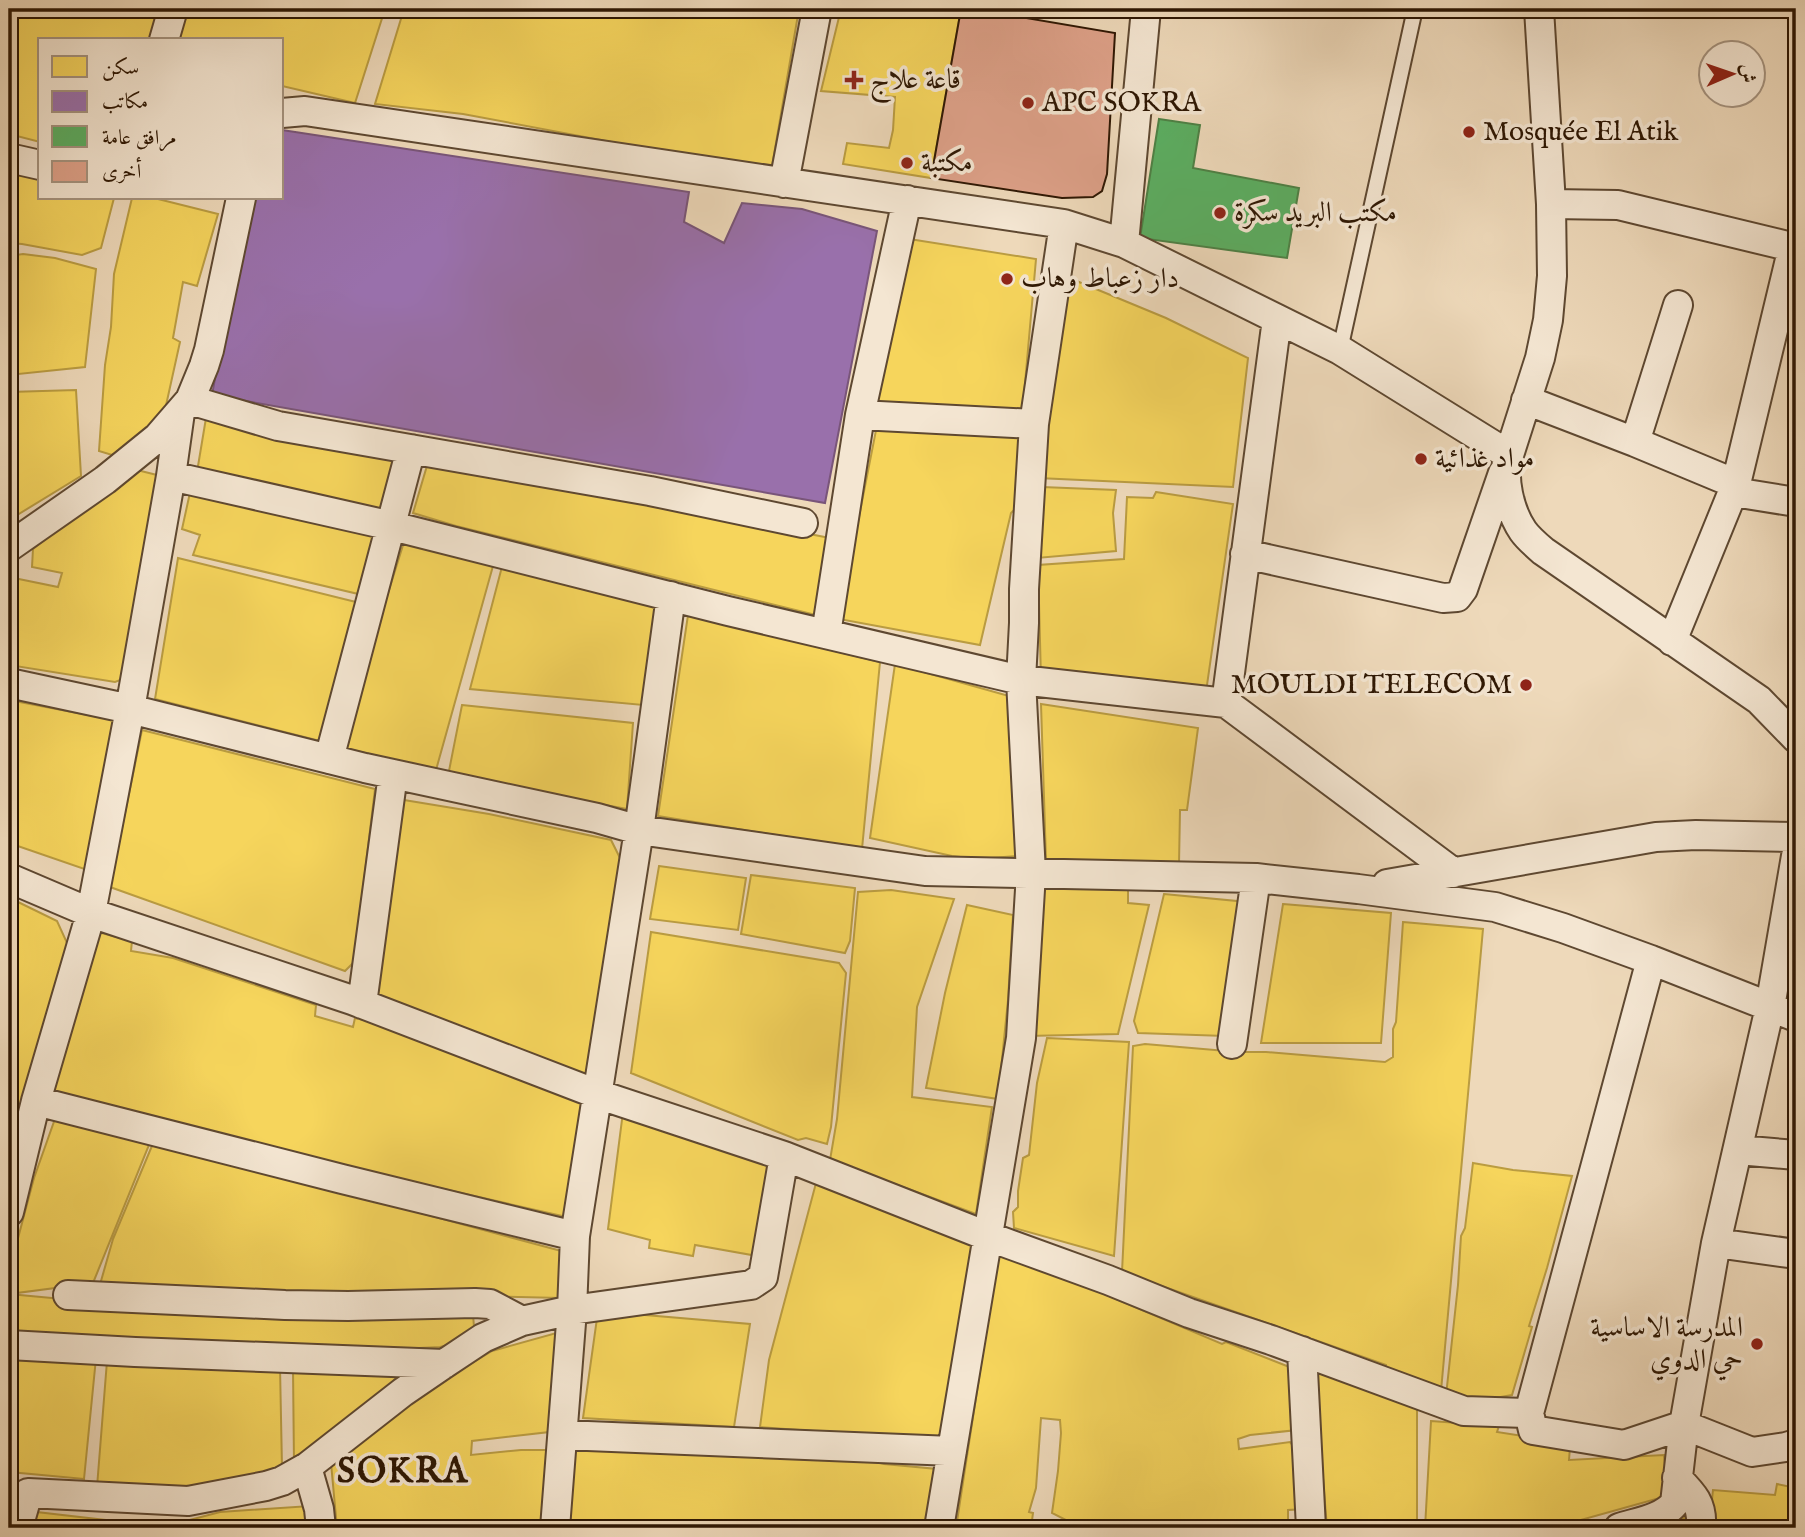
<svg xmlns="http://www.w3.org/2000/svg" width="1805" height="1537" font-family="'IM FELL English',Amiri,serif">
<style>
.homes{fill:#f6d55c;stroke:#ba9c41;stroke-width:2}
.offices{fill:#9970ab;stroke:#795579;stroke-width:2}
.public{fill:#5aae61;stroke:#4d8145;stroke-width:2}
.building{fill:#dea189;stroke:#2e1703;stroke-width:2}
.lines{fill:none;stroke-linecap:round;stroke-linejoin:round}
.lane-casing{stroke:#5e4831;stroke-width:18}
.street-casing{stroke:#5e4831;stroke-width:32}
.lane{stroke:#f4e6d2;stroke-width:14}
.street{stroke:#f4e6d2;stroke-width:28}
.poi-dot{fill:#8f2418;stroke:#f4e6d2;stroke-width:2.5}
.labels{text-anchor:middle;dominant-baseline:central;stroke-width:7;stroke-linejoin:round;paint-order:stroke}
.poi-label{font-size:28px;fill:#2e1703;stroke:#f4e6d2;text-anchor:start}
.district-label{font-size:35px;font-weight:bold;letter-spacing:2px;fill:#2e1703;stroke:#f4e6d2}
</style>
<rect width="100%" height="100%" fill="#eed9ba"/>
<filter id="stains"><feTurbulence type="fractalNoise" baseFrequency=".00286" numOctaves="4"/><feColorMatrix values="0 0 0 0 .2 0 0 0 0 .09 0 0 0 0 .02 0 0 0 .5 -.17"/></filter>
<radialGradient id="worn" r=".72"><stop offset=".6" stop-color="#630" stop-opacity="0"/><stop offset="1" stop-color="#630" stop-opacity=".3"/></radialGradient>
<path class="homes" d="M 9,9 L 162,9 L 154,40 L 40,40 L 40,142 L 9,134 Z
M 185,9 L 385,9 L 355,103 L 282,86 L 282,40 L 176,40 Z
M 404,9 L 799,9 L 771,172 L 463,114 L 375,104 Z
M 841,9 L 961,9 L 931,178 L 843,164 L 847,143 L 889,148 L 893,130 L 895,97 L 821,91 Z
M 9,163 L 40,171 L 40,198 L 114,198 L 101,248 L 82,255 L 22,244 L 9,243 Z
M 132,198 L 154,198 L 218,214 L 197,286 L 183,282 L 173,338 L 180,342 L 161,428 L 112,455 L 99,451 L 105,365 L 111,327 L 114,274 Z
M 903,238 L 1036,259 L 1022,417 L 870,405 Z
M 23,254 L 55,258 L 96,269 L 85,367 L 9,375 L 9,256 Z
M 1050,270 L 1166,318 L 1248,358 L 1233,487 L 1038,478 Z
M 76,390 L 81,476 L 9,520 L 9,392 Z
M 206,418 L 407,458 L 392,511 L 197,472 Z
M 878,420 L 1024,437 L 1020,504 L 1011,513 L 980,645 L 839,619 Z
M 429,459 L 840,540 L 824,617 L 456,526 L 413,513 Z
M 133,469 L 161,476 L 123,679 L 115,682 L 9,665 L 9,577 L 58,587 L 62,573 L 32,567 L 33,549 Z
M 1042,487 L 1116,490 L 1113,513 L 1116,551 L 1037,558 Z
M 191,488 L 373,531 L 385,541 L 371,597 L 193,555 L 200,535 L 182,529 Z
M 1156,492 L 1233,504 L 1205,699 L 1041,679 L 1038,565 L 1124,559 L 1127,497 L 1153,498 Z
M 404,542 L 493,566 L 436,770 L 340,747 Z
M 178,558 L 368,605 L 328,743 L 155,699 Z
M 504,559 L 664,601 L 643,705 L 470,689 Z
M 688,615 L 880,662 L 862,849 L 658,816 Z
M 895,664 L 1016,698 L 1017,856 L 978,859 L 952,856 L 870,838 Z
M 9,700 L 125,722 L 93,872 L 9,843 Z
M 1041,704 L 1198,728 L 1187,810 L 1180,810 L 1179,864 L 1046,860 Z
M 462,705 L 633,723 L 627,809 L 448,776 Z
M 142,730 L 375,789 L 354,962 L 345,971 L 110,887 Z
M 398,799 L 489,814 L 611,840 L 620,858 L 590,1081 L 376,995 Z
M 659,866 L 746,878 L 738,930 L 650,919 Z
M 751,875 L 855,888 L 850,941 L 845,953 L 741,934 Z
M 1038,884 L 1128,890 L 1128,903 L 1149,905 L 1118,1034 L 1026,1036 Z
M 891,890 L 954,899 L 917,1007 L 912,1097 L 992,1107 L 976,1214 L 830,1160 L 837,1119 L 858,892 Z
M 1164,894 L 1247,902 L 1225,1036 L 1138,1033 L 1134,1021 Z
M 16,901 L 57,921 L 68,945 L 9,1178 L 9,920 Z
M 1283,904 L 1391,913 L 1381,1043 L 1261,1043 Z
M 967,905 L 1013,915 L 1008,1000 L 998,1099 L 926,1088 L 945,993 Z
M 1403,922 L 1483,929 L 1441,1391 L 1387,1373 L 1386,1365 L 1122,1272 L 1133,1046 L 1145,1044 L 1238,1052 L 1266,1052 L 1385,1062 L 1393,1057 L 1393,1029 L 1396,1022 Z
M 94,931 L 132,941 L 131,951 L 173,958 L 316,1005 L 315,1016 L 353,1027 L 355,1018 L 370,1021 L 574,1096 L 585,1110 L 571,1218 L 52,1100 L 63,1050 Z
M 651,932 L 839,963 L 846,973 L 831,1127 L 827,1144 L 806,1138 L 798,1140 L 631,1073 Z
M 1047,1038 L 1129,1042 L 1114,1256 L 1014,1228 L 1013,1212 L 1018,1207 L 1018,1191 L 1023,1158 L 1029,1155 L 1037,1083 Z
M 624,1104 L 779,1160 L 763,1257 L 695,1245 L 693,1256 L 649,1248 L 650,1240 L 608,1229 Z
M 56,1116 L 151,1140 L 93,1283 L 9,1294 L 9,1272 L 34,1178 Z
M 154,1141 L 565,1252 L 561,1298 L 99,1288 L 113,1239 Z
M 1473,1163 L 1513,1170 L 1572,1176 L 1547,1268 L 1529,1326 L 1532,1327 L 1512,1395 L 1478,1401 L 1446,1396 L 1458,1285 L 1461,1236 L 1465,1228 Z
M 816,1183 L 976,1233 L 949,1441 L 760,1427 L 769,1360 Z
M 1005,1252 L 1222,1344 L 1226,1342 L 1292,1368 L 1297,1430 L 1250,1435 L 1238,1439 L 1239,1449 L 1290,1442 L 1299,1453 L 1306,1509 L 1288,1510 L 1288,1528 L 1064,1528 L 1066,1520 L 1052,1513 L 1058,1471 L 1061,1433 L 1060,1420 L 1041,1418 L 1036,1488 L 1029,1512 L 1033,1513 L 1031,1528 L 956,1528 L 998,1254 Z
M 9,1294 L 84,1301 L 473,1315 L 475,1338 L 440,1347 L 334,1352 L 9,1341 Z
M 598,1311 L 750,1324 L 734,1427 L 583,1418 Z
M 567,1330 L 558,1431 L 472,1441 L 471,1455 L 521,1450 L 555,1450 L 543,1528 L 337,1528 L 331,1463 L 406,1403 L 492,1351 Z
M 18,1354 L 96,1358 L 84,1479 L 10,1472 Z
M 107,1361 L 280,1367 L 282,1468 L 186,1495 L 97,1487 Z
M 1314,1366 L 1417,1401 L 1417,1528 L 1327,1528 Z
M 293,1369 L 395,1374 L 400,1391 L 294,1464 Z
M 1431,1421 L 1499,1426 L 1497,1432 L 1554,1441 L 1570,1447 L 1569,1460 L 1664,1455 L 1667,1496 L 1552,1528 L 1425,1528 Z
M 572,1444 L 861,1458 L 884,1464 L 937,1469 L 926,1528 L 563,1528 Z
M 1777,1484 L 1796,1488 L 1796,1528 L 1709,1528 L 1713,1490 L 1775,1495 Z
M 310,1506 L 310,1528 L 117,1528 L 119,1520 L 182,1522 L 220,1512 Z
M 28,1511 L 105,1520 L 104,1528 L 24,1528 Z
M 1689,1517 L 1688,1528 L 1635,1528 Z"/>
<path class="offices" d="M 282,130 L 689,192 L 684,222 L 724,243 L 742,203 L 802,209 L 877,231 L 825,503 L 212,395 L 248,198 L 282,198 Z"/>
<path class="public" d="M 1159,119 L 1200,125 L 1193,168 L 1299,188 L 1287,258 L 1140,238 Z"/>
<path class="building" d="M 961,9 L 974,9 L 1115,33 L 1107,174 L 1102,191 L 1093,197 L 1062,198 L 931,178 Z"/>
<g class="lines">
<defs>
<path id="lane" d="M 1340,350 L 1415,9"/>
<path id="street" d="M 164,40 L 173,9
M 282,113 L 305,111 L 1064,224 L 1124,243 L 1340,350 L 1509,455 C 1501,477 1510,512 1523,531 C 1528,538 1536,545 1543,551 L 1759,700 L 1796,738
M 9,158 L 40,165
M 784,183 L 817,9
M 1551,204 L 1618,205 L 1796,248
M 1124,243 L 1146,9
M 190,400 L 278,426 L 650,491 L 803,523
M 1526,400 L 1635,442 L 1736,484
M 860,415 L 1034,424
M 1635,442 L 1678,305
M 1509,455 L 1540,358 L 1548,320 L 1552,276 L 1551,204 L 1539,9
M 171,476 L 392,526 L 728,611 L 1021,680 L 1226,703 L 1454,873
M 1734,492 L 1796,502
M 9,547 L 105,480 L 158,437 L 190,400 L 204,366 L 209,350 L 241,198
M 1245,554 L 1443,598 L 1457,597 L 1463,589 L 1503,473
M 826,634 L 860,415 L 907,200
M 1672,641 L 1736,484 L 1793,247
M 9,683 L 130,709 L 365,768 L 597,818 L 639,830 L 925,871 L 1256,878 L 1358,889 L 1495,907 L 1563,928 L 1651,960 L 1796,1017
M 1226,703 L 1277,319
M 329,759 L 411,449
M 9,878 L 91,913 L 352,1000 L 597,1094 L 784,1156 L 987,1236 L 1108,1280 L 1189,1313 L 1271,1340 L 1464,1411 L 1529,1413 L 1533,1430 L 1624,1445 L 1684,1425 L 1752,1452 L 1786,1447 L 1796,1444
M 1387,884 L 1656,837 L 1696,835 L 1796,837
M 362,1004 L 393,774
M 1232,1044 L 1256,878
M 36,1101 L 342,1179 L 575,1236
M 1738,1150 L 1796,1155
M 9,1212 L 36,1101 L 91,913 L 130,709 L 171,476 L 180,412
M 1716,1243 L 1796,1254
M 68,1295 L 285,1305 L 348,1306 L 475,1303 L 490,1304 L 522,1321
M 9,1345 L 135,1352 L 444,1364
M 1302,1351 L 1311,1528
M 1529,1413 L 1651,960
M 563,1435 L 952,1451
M 307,1467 L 403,1392 L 444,1364 L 483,1338 L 522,1321 L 572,1310 L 751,1285 L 763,1277 L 784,1156
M 1677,1478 C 1693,1494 1703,1504 1701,1528
M 18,1528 L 28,1493 L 188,1501 L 266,1486 L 282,1481 L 307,1467 L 319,1509 L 321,1528
M 555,1528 L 572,1310 L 575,1236 L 639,830 L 671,596
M 939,1528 L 1021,1038 L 1031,873 L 1021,680 L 1024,623 L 1024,589 L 1034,424 L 1064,224
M 1619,1528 C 1637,1522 1662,1519 1675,1503 L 1684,1425 L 1716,1243 L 1770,1007 L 1796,856"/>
</defs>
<use href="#lane" class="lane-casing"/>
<use href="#street" class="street-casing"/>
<use href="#lane" class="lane"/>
<use href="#street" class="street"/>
</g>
<g class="poi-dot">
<path d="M850.5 69.5h7v7h7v7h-7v7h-7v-7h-7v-7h7z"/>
<circle cx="1028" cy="103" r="7"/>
<circle cx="1469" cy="132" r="7"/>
<circle cx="907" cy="163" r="7"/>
<circle cx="1220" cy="213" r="7"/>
<circle cx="1007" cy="279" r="7"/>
<circle cx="1421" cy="459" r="7"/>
<circle cx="1526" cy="685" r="7"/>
<circle cx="1757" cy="1344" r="7"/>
</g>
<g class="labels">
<g class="poi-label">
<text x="870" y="80">قاعة علاج</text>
<text x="1042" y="103">APC SOKRA</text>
<text x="1483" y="132">Mosquée El Atik</text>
<text x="921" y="163">مكتبة</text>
<text x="1234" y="213">مكتب البريد سكرة</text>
<text x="1021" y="279">دار زعباط وهاب</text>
<text x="1435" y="459">مواد غذائية</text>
<text x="1512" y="685" text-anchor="end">MOULDI TELECOM</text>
<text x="1743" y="1328" text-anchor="end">المدرسة الاساسية<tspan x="1743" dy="32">حي الدوي</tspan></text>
</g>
<g class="district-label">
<text x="403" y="1472">SOKRA</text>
</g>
</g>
<rect width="1805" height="1537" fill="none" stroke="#eed9ba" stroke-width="35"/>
<rect x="10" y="10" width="1784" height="1516" fill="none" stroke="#2e1703" stroke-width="3.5"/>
<rect x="18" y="18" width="1770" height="1502" fill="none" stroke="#2e1703" stroke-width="2"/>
<rect x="38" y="38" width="245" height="161" fill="#f4e6d2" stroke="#a5937f" stroke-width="2"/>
<rect x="52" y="56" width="35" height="21" fill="#f6d55c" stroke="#a5937f" stroke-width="2"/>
<text x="102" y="74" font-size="21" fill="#2e1703">سكن</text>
<rect x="52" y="91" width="35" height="21" fill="#9970ab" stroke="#a5937f" stroke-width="2"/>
<text x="102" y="108" font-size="21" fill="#2e1703">مكاتب</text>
<rect x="52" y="126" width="35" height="21" fill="#5aae61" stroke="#a5937f" stroke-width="2"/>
<text x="102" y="144" font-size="21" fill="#2e1703">مرافق عامة</text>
<rect x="52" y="161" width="35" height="21" fill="#dea189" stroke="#a5937f" stroke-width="2"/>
<text x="102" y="178" font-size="21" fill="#2e1703">أخرى</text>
<g transform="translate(1732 74) rotate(88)"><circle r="33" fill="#f4e6d2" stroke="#a5937f" stroke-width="2"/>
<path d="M0-5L12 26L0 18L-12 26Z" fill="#8f2418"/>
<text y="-10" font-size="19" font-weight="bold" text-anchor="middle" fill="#2e1703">ش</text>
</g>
<rect width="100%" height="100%" filter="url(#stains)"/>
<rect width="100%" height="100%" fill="url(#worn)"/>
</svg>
